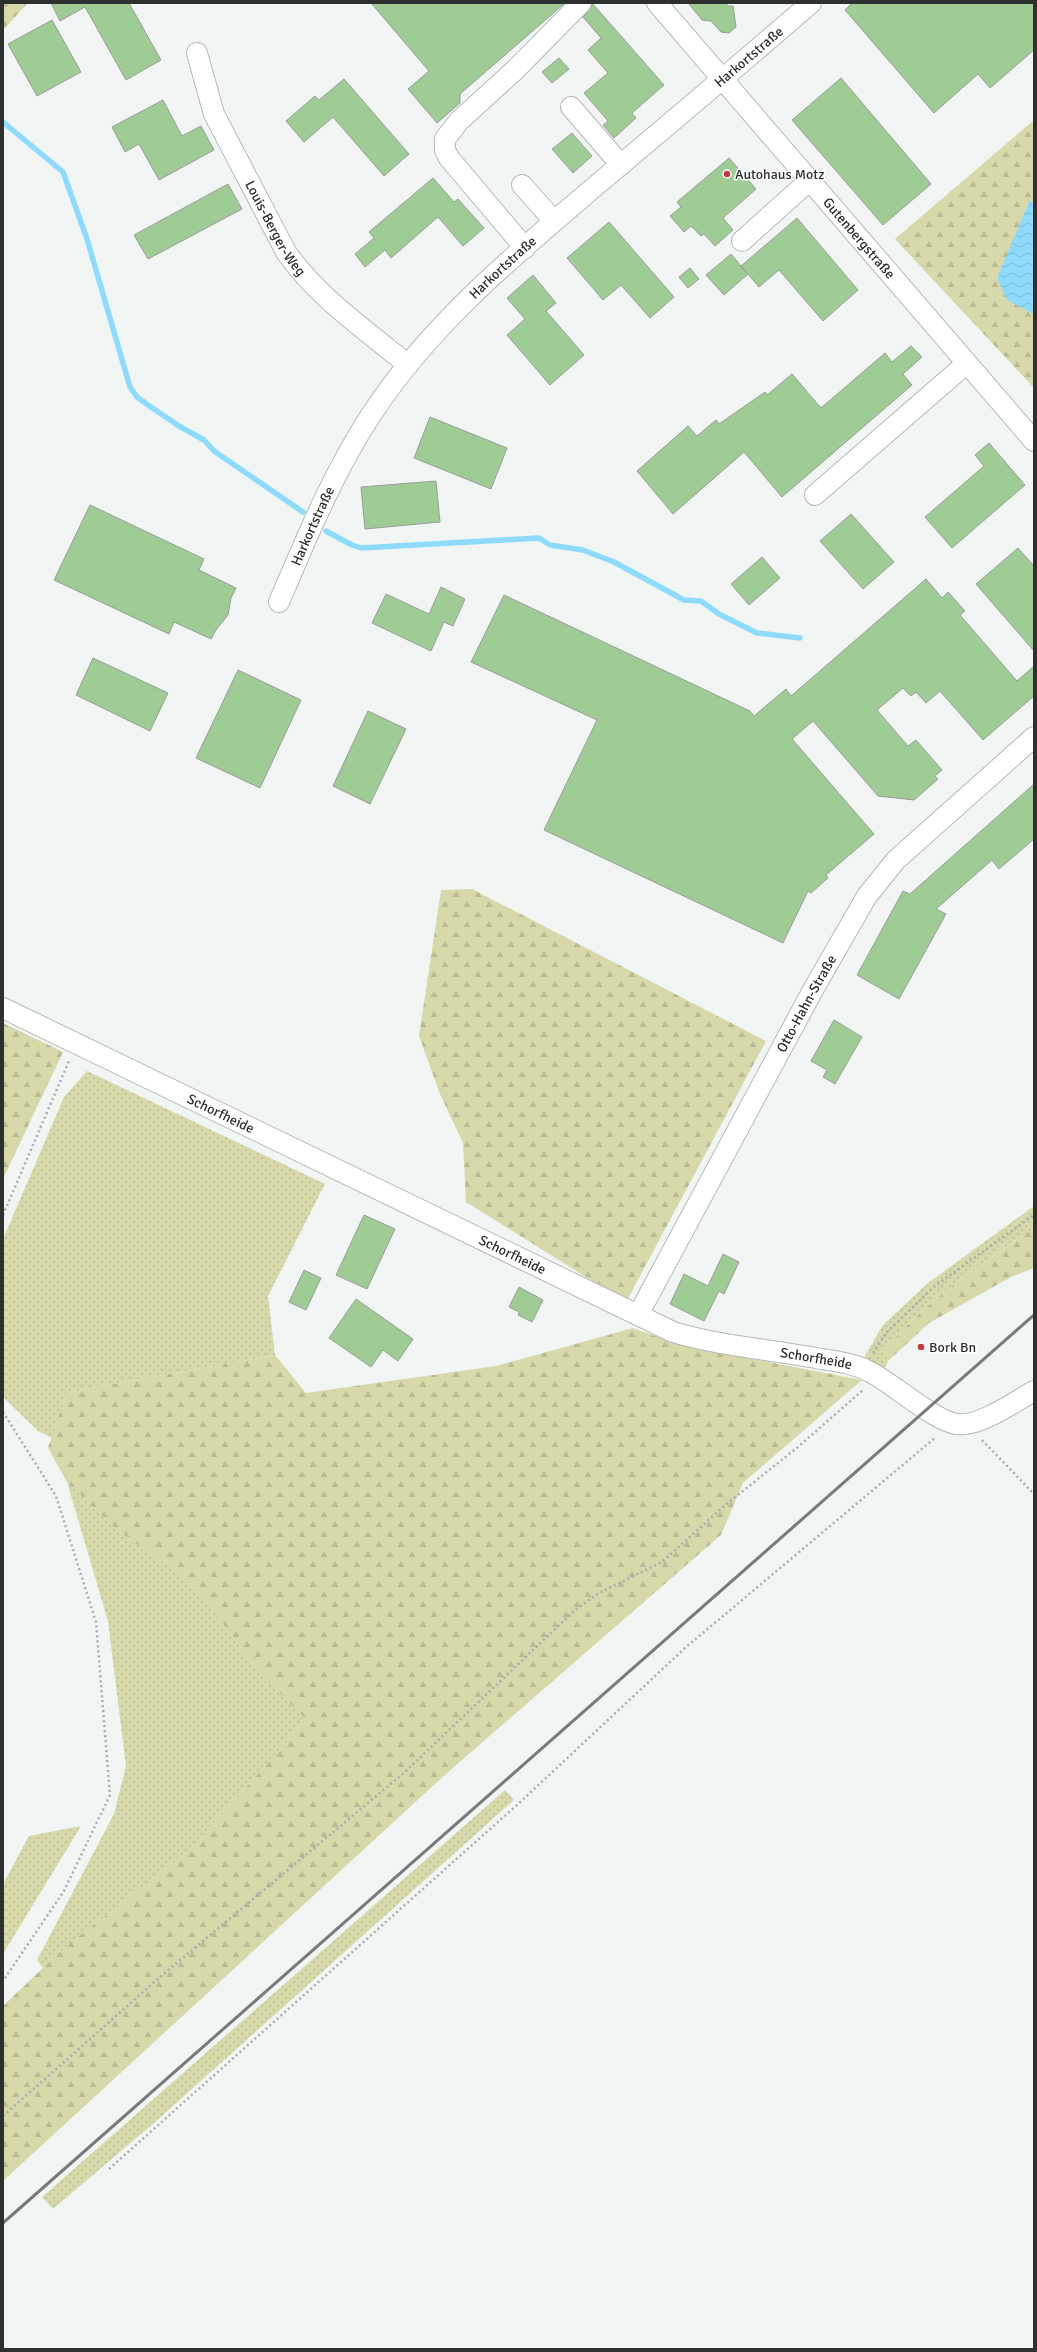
<svg xmlns="http://www.w3.org/2000/svg" width="1037" height="2352" font-family="Signika,sans-serif">
<style>
.grass{fill:url(#grass-dots)}
.forest{fill:url(#forest-firs)}
.water{fill:url(#water-waves)}
.lines{fill:none;stroke-linecap:round;stroke-linejoin:round}
.stream{stroke:#8edbfe;stroke-width:5.5}
.building{fill:#9fcc94;stroke:#9b9d9a}
.minor-casing{stroke:#b4b8b6;stroke-width:22}
.path{stroke:#a9adac;stroke-width:2.5;stroke-dasharray:2 3;stroke-linecap:butt}
.minor{stroke:#fff;stroke-width:20}
.rail{stroke:#777a79;stroke-width:3}
.poi-dot{fill:#c83843;stroke:#fff;stroke-width:1.5}
.labels{text-anchor:middle;dominant-baseline:central;stroke-width:3;stroke-linejoin:round;paint-order:stroke}
.street-label{font-size:14px;fill:#2e302f;stroke:#fff}
.poi-label{font-size:14px;fill:#2e302f;stroke:#fff;text-anchor:start}
</style>
<defs>
<pattern id="grass-dots" width="8" height="8" patternUnits="userSpaceOnUse"><rect width="8" height="8" fill="#d7d9ab"/><path d="M2 2h.1M6 6h.1" fill="none" stroke="#b9bb93" stroke-width="1.8" stroke-linecap="round"/></pattern>
<pattern id="forest-firs" width="22" height="20" patternUnits="userSpaceOnUse"><rect width="22" height="20" fill="#d7d9ab"/><path d="M5 1l3.5 6h-7zM16 11l3.5 6h-7z" fill="#b9bb93"/></pattern>
<pattern id="water-waves" width="16" height="10" patternUnits="userSpaceOnUse"><rect width="16" height="10" fill="#8edbfe"/><path d="M0 5q4-4 8 0t8 0" fill="none" stroke="#7bbcda"/></pattern>
</defs>
<rect width="100%" height="100%" fill="#f1f6f4"/>
<path class="grass" d="M 87,1071 L 325,1184 L 268,1296 L 275,1355 L 67,1392 L 52,1438 L 38,1431 L 3,1397 L 3,1239 L 64,1097 Z
M 1034,1206 L 1034,1228 C 980,1265 924,1301 883,1353 L 888,1361 L 883,1373 L 861,1363 L 883,1325 L 928,1283 Z
M 67,1482 L 117,1530 L 193,1584 L 261,1675 L 305,1718 L 279,1751 L 188,1851 L 64,1948 L 43,1968 L 37,1960 L 114,1814 L 126,1766 L 108,1621 Z
M 505,1790 L 514,1800 L 155,2122 L 53,2209 L 42,2197 Z
M 81,1826 L 3,1954 L 3,1884 L 29,1836 Z"/>
<path class="forest" d="M 3,3 L 28,3 L 3,30 Z
M 1034,120 L 1034,388 L 895,239 Z
M 472,889 L 766,1041 L 626,1302 L 466,1202 L 463,1143 L 440,1094 L 419,1036 L 441,890 Z
M 3,1023 L 63,1052 L 3,1179 Z
M 1034,1228 L 1034,1268 L 1011,1277 L 929,1323 L 888,1361 L 883,1353 C 924,1301 980,1265 1034,1228 Z
M 633,1328 L 680,1345 L 862,1380 L 743,1483 L 721,1535 L 447,1773 L 3,2181 L 3,2006 L 64,1948 L 188,1851 L 279,1751 L 305,1718 L 261,1675 L 193,1584 L 117,1530 L 67,1482 L 48,1448 L 67,1392 L 275,1355 L 306,1393 L 496,1366 Z"/>
<path class="water" d="M 1030,200 L 1034,205 L 1034,314 L 1007,300 L 997,278 Z"/>
<g class="lines">
<path class="stream" d="M 3,122 L 63,172 L 87,239 L 130,387 L 137,397 L 148,405 L 179,426 L 204,440 L 214,451 L 303,512
M 326,531 L 352,545 L 361,548 L 539,538 L 550,545 L 583,550 L 614,562 L 684,600 L 701,601 L 719,614 L 757,633 L 800,638"/>
</g>
<path class="building" d="M 51,3 L 129,3 L 161,60 L 126,80 L 85,7 L 60,21 Z
M 371,3 L 565,3 L 460,94 L 460,103 L 437,123 L 408,89 L 429,71 Z
M 592,3 L 664,85 L 632,113 L 636,118 L 614,138 L 603,125 L 608,121 L 584,93 L 608,73 L 588,50 L 601,38 L 583,17 L 589,11 Z
M 688,3 L 725,3 L 728,6 L 733,6 L 736,27 L 729,33 L 721,32 L 711,21 L 702,20 Z
M 852,3 L 1034,3 L 1034,50 L 990,88 L 978,74 L 934,113 L 845,10 Z
M 52,20 L 81,72 L 37,96 L 8,44 Z
M 559,58 L 569,69 L 552,83 L 542,72 Z
M 841,78 L 931,184 L 883,225 L 792,120 Z
M 344,79 L 409,154 L 384,176 L 333,117 L 304,142 L 286,121 L 315,96 L 319,100 Z
M 163,100 L 182,136 L 201,126 L 214,150 L 159,180 L 139,144 L 125,152 L 112,127 Z
M 572,133 L 592,156 L 573,173 L 552,149 Z
M 729,158 L 756,189 L 723,218 L 733,230 L 715,246 L 704,234 L 701,236 L 691,226 L 684,232 L 670,216 L 681,207 L 677,202 Z
M 433,178 L 454,202 L 458,199 L 484,228 L 463,246 L 438,217 L 391,258 L 385,250 L 365,267 L 355,254 L 374,238 L 369,232 Z
M 228,184 L 242,209 L 148,259 L 134,235 Z
M 797,218 L 858,290 L 823,321 L 779,270 L 759,287 L 748,274 L 724,295 L 706,275 L 731,254 L 746,272 L 741,266 Z
M 609,222 L 674,297 L 650,318 L 621,285 L 603,300 L 567,258 Z
M 690,268 L 699,279 L 688,288 L 679,277 Z
M 533,275 L 556,303 L 546,311 L 584,355 L 550,385 L 507,335 L 525,319 L 507,298 Z
M 911,346 L 922,357 L 903,374 L 912,385 L 782,497 L 744,452 L 673,514 L 637,471 L 688,426 L 697,436 L 716,420 L 719,424 L 765,392 L 767,395 L 792,374 L 821,408 L 885,353 L 892,362 Z
M 430,417 L 507,448 L 491,489 L 414,458 Z
M 989,443 L 1025,485 L 952,548 L 925,517 L 984,466 L 975,455 Z
M 436,481 L 440,522 L 365,529 L 361,487 Z
M 90,505 L 204,559 L 199,570 L 236,588 L 231,598 L 228,615 L 216,630 L 211,639 L 174,622 L 169,634 L 54,580 Z
M 851,514 L 894,562 L 863,589 L 820,541 Z
M 1018,548 L 1034,566 L 1034,651 L 976,584 Z
M 762,557 L 780,578 L 749,605 L 731,584 Z
M 926,579 L 942,598 L 948,592 L 965,611 L 960,615 L 1017,681 L 1034,666 L 1034,696 L 983,740 L 940,691 L 926,703 L 916,692 L 911,696 L 903,688 L 877,710 L 908,746 L 916,740 L 942,770 L 935,776 L 938,779 L 914,800 L 878,796 L 813,721 L 792,739 L 874,834 L 826,875 L 828,878 L 811,893 L 808,891 L 783,943 L 544,830 L 597,720 L 471,662 L 504,595 L 750,711 L 754,716 L 786,689 L 791,696 Z
M 441,587 L 465,599 L 453,626 L 444,622 L 431,651 L 372,623 L 386,594 L 429,614 Z
M 93,658 L 168,693 L 150,731 L 76,695 Z
M 238,670 L 301,700 L 260,788 L 196,758 Z
M 368,711 L 406,729 L 370,804 L 333,786 Z
M 1034,784 L 1034,839 L 999,869 L 992,860 L 936,909 L 946,914 L 899,999 L 857,975 L 903,891 L 910,894 Z
M 834,1020 L 862,1037 L 835,1084 L 823,1077 L 827,1070 L 811,1061 Z
M 364,1215 L 395,1229 L 367,1289 L 336,1275 Z
M 723,1254 L 739,1262 L 724,1294 L 719,1291 L 704,1321 L 670,1304 L 684,1274 L 708,1286 Z
M 304,1270 L 321,1278 L 306,1310 L 289,1302 Z
M 519,1287 L 543,1300 L 532,1322 L 518,1315 L 519,1312 L 509,1307 Z
M 356,1299 L 413,1339 L 398,1361 L 383,1350 L 371,1367 L 329,1338 Z"/>
<g class="lines">
<defs>
<g id="minor">
<path id="s1" d="M 657,3 L 1034,441"/>
<path id="s2" d="M 197,53 L 214,114 L 286,252 C 318,298 366,330 408,365"/>
<path d="M 571,107 L 621,165"/>
<path d="M 522,185 L 554,221"/>
<path d="M 742,241 L 810,180"/>
<path d="M 525,248 L 449,158 L 445,150 L 445,139 L 459,121 L 515,70 L 581,3"/>
<path d="M 815,495 L 967,363"/>
<path id="s3" d="M 279,602 C 306,539 333,473 371,415 C 430,324 517,253 599,183 C 670,123 741,64 811,3"/>
<path id="s4" d="M 3,1008 L 673,1332 C 720,1346 768,1349 816,1358 C 835,1361 855,1363 872,1373 C 893,1384 936,1422 957,1424 C 980,1427 1014,1402 1034,1391"/>
<path id="s5" d="M 638,1315 L 814,988 L 867,896 L 896,860 L 1034,737"/>
</g>
</defs>
<use href="#minor" class="minor-casing"/>
<path class="path" d="M 3,1215 L 69,1061
M 873,1353 L 887,1332 L 935,1286 L 1034,1215
M 3,1412 L 56,1496 L 96,1622 L 110,1795 L 64,1891 L 3,1981
M 982,1440 L 1034,1494
M 3,2116 L 160,1977 L 405,1772 L 575,1610 L 599,1593 L 662,1562 L 724,1506 L 798,1447 L 863,1390
M 109,2169 L 517,1805 L 685,1648 L 936,1437"/>
<use href="#minor" class="minor"/>
<path class="rail" d="M 3,2223 L 1034,1315"/>
</g>
<g class="poi-dot">
<circle cx="727" cy="174" r="4"/>
<circle cx="921" cy="1347" r="4"/>
</g>
<g class="labels">
<g class="street-label">
<text stroke="none"><textPath href="#s3" startOffset="731">Harkortstraße</textPath></text>
<text stroke="none"><textPath href="#s2" startOffset="193">Louis-Berger-Weg</textPath></text>
<text stroke="none"><textPath href="#s1" startOffset="310">Gutenbergstraße</textPath></text>
<text stroke="none"><textPath href="#s3" startOffset="407">Harkortstraße</textPath></text>
<text stroke="none"><textPath href="#s3" startOffset="83">Harkortstraße</textPath></text>
<text stroke="none"><textPath href="#s5" startOffset="354">Otto-Hahn-Straße</textPath></text>
<text stroke="none"><textPath href="#s4" startOffset="242">Schorfheide</textPath></text>
<text stroke="none"><textPath href="#s4" startOffset="566">Schorfheide</textPath></text>
<text stroke="none"><textPath href="#s4" startOffset="890">Schorfheide</textPath></text>
</g>
<g class="poi-label">
<text x="735" y="174">Autohaus Motz</text>
<text x="929" y="1347">Bork Bn</text>
</g>
</g>
<rect width="1037" height="2352" fill="none" stroke="#2e302f" stroke-width="8"/>
</svg>
